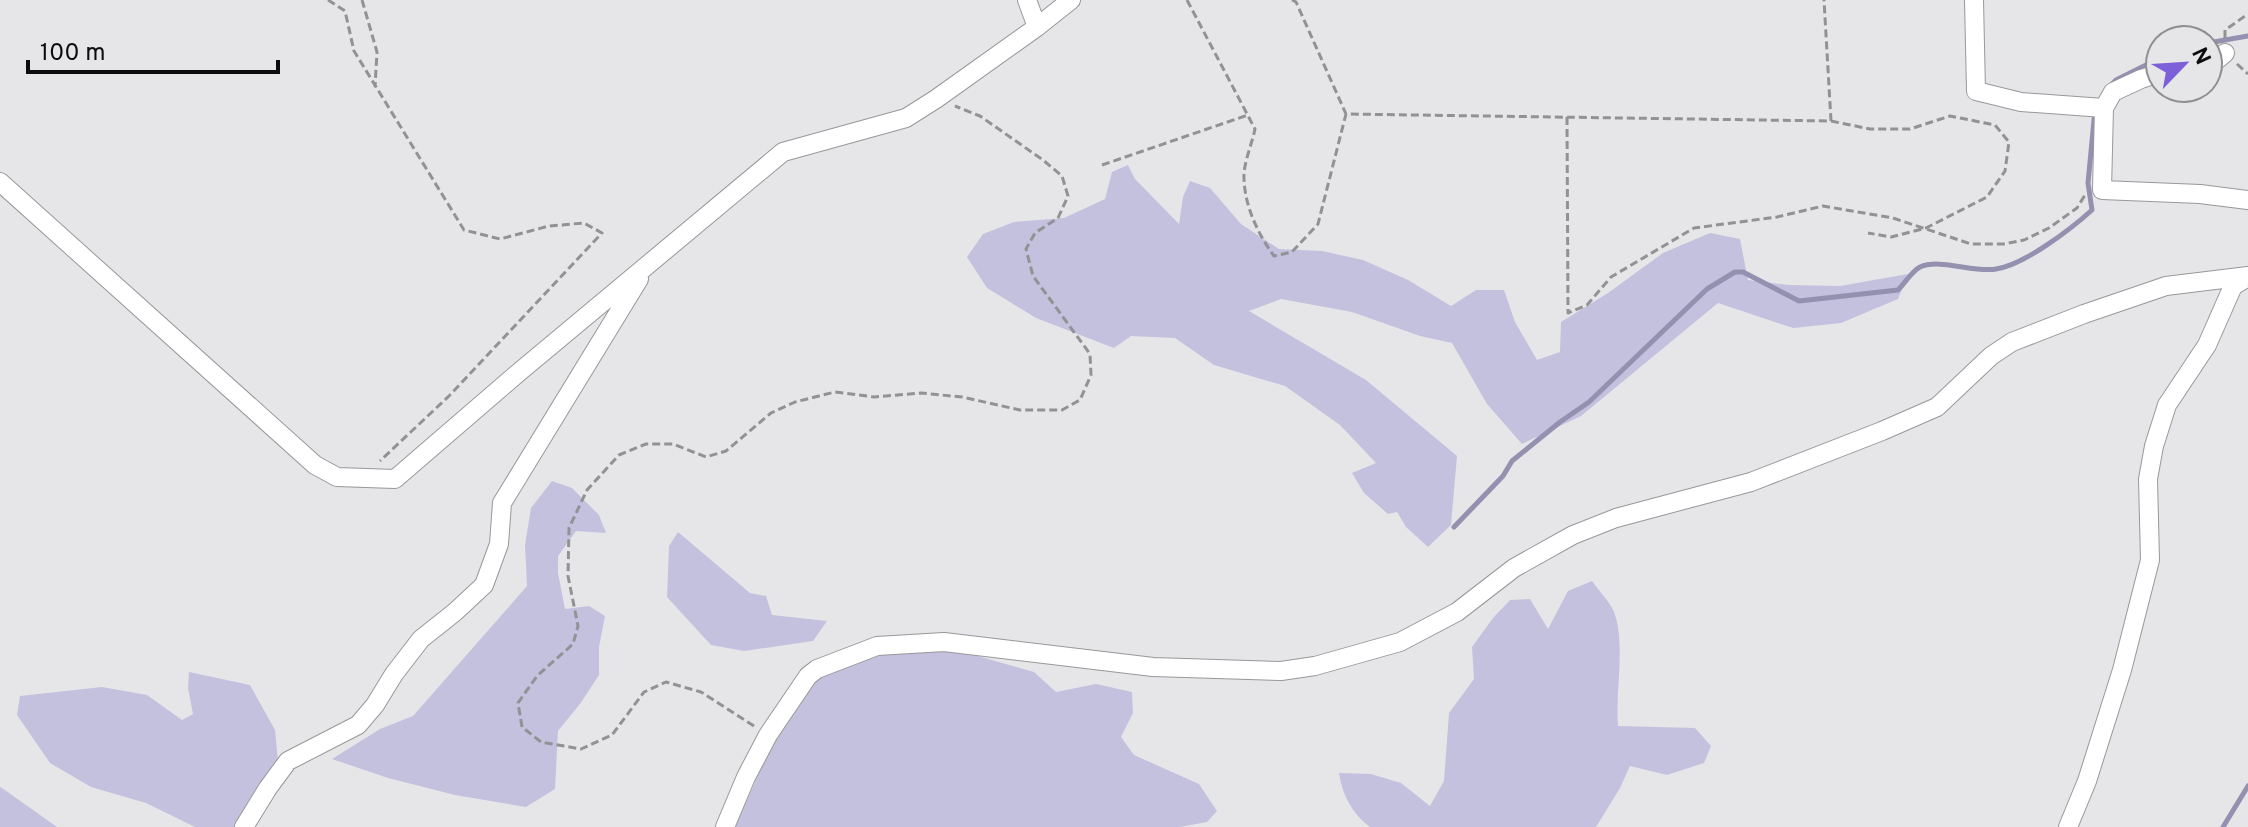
<svg xmlns="http://www.w3.org/2000/svg" width="2248" height="827" font-family="Overpass,sans-serif">
<style>
.green{fill:#c4c1df}
.lines{fill:none;stroke-linecap:round;stroke-linejoin:round}
.stream{stroke:#9490b0;stroke-width:5}
.minor-casing{stroke:#98989b;stroke-width:20}
.path{stroke:#929295;stroke-width:3;stroke-dasharray:8 4;stroke-linecap:butt}
.minor{stroke:#fff;stroke-width:18}
</style>
<rect width="100%" height="100%" fill="#e6e6e9"/>
<path class="green" d="M 1128,165 L 1135,179 L 1179,224 L 1183,197 L 1190,181 L 1210,188 L 1241,224 L 1279,249 L 1322,251 L 1363,260 L 1408,280 L 1451,306 L 1476,290 L 1504,290 L 1515,322 L 1537,360 L 1560,352 L 1561,322 L 1608,293 L 1663,253 L 1710,233 L 1740,239 L 1748,280 L 1789,285 L 1840,286 L 1908,274 L 1898,299 L 1841,323 L 1793,328 L 1718,303 L 1581,416 L 1522,444 L 1487,404 L 1452,343 L 1420,336 L 1352,312 L 1281,299 L 1249,311 L 1366,380 L 1457,456 L 1451,525 L 1428,547 L 1406,527 L 1397,512 L 1388,514 L 1364,493 L 1352,473 L 1376,463 L 1340,425 L 1285,386 L 1214,365 L 1175,338 L 1131,336 L 1114,348 L 1036,318 L 987,288 L 967,257 L 983,234 L 1014,222 L 1064,218 L 1105,199 L 1112,172 Z
M 552,481 L 572,488 L 599,515 L 606,533 L 576,531 L 558,556 L 558,573 L 565,609 L 589,606 L 605,616 L 599,647 L 599,675 L 580,704 L 558,731 L 555,789 L 526,807 L 455,795 L 388,778 L 332,759 L 380,729 L 413,716 L 527,586 L 525,545 L 531,508 Z
M 678,532 L 750,593 L 766,596 L 772,615 L 827,621 L 813,641 L 744,651 L 711,645 L 667,597 L 669,546 Z
M 1592,581 C 1599,591 1610,602 1614,612 C 1626,644 1615,691 1618,726 L 1695,728 L 1711,746 L 1704,763 L 1667,775 L 1630,766 L 1620,788 L 1596,827 L 1370,827 C 1352,814 1342,794 1339,773 L 1371,774 L 1401,783 L 1430,806 L 1444,781 L 1449,713 L 1474,679 L 1472,647 L 1493,618 L 1510,600 L 1530,599 L 1548,629 L 1568,591 Z
M 946,647 L 1034,672 L 1056,692 L 1096,684 L 1132,692 L 1133,713 L 1121,737 L 1134,755 L 1199,784 L 1217,811 L 1207,822 L 1180,827 L 735,827 L 773,742 L 812,684 L 819,676 L 875,653 Z
M 189,672 L 250,685 L 275,730 L 278,761 L 234,827 L 195,827 L 146,803 L 91,787 L 50,763 L 17,715 L 20,696 L 102,687 L 147,695 L 182,720 L 193,714 L 188,688 Z
M 0,787 L 2,788 L 57,827 L 0,827 Z"/>
<g class="lines">
<path class="stream" d="M 2208,43 L 2248,36
M 2111,85 L 2116,80 L 2160,58
M 1454,527 L 1503,476 L 1512,461 L 1560,422 L 1589,402 L 1707,289 L 1735,272 L 1743,272 L 1799,301 L 1898,290 C 1905,283 1912,271 1920,267 C 1940,258 1974,273 1996,269 C 2024,265 2071,229 2092,210 L 2088,183 L 2095,110
M 2223,827 L 2248,786"/>
<defs>
<path id="minor" d="M 1027,0 L 1037,27
M 1974,0 L 1976,91 L 2021,102 L 2104,108
M 2208,64 L 2213,63 L 2225,53
M 2160,73 L 2141,79 L 2113,92 L 2104,108 L 2102,190 L 2200,194 L 2248,200
M 0,182 L 315,465 L 337,477 L 395,479 L 518,373 L 783,152 L 906,118 L 936,99 L 1037,27 L 1071,0
M 244,827 L 268,788 L 288,761 L 358,725 L 375,705 L 394,674 L 421,639 L 455,612 L 484,585 L 499,544 L 502,503 L 639,279
M 725,827 L 746,777 L 768,735 L 808,676 L 817,669 L 877,646 L 944,642 L 1153,667 L 1281,671 L 1315,666 L 1400,642 L 1457,612 L 1514,568 L 1573,535 L 1616,518 L 1751,482 L 1882,431 L 1937,407 L 1991,356 L 2012,342 L 2084,314 L 2166,286 L 2248,276
M 2068,827 L 2087,781 L 2122,670 L 2150,560 L 2148,479 L 2154,446 L 2167,405 L 2207,345 L 2233,286 L 2248,277"/>
</defs>
<use href="#minor" class="minor-casing"/>
<path class="path" d="M 328,0 L 345,11 L 354,51 L 464,230 L 500,239 L 549,226 L 584,223 L 602,233 L 450,395 L 380,461
M 362,0 L 377,52 L 375,87
M 1187,0 L 1255,129 C 1252,144 1243,164 1244,179 C 1245,207 1258,234 1274,256 L 1292,252 L 1318,224 L 1346,114
M 1292,0 L 1296,2 L 1346,114 L 1831,121 L 1824,0
M 2225,38 L 2225,30 L 2248,14
M 2237,64 L 2248,74
M 1567,117 L 1568,313 L 1587,305 L 1611,277 L 1694,228 L 1777,217 L 1823,206 L 1893,218 L 1971,244 L 2004,244 L 2024,240 L 2049,228 L 2077,208 L 2085,195
M 1831,121 L 1870,129 L 1910,129 L 1950,116 L 1995,125 L 2009,142 L 2005,171 L 1987,197 L 1926,228 L 1891,237 L 1868,233
M 1102,165 L 1248,115
M 754,726 L 701,692 L 666,682 L 644,692 L 612,735 L 581,749 L 541,742 L 522,727 L 518,703 L 537,676 L 573,644 L 578,626 L 568,576 L 569,528 L 587,490 L 619,455 L 646,444 L 673,444 L 706,457 L 726,451 L 771,413 L 795,402 L 835,392 L 874,397 L 921,393 L 962,397 L 1020,410 L 1062,410 L 1080,400 L 1091,375 L 1090,354 L 1033,276 L 1026,249 L 1035,233 L 1058,218 L 1068,196 L 1062,176 L 1043,160 L 980,116 L 955,106"/>
<use href="#minor" class="minor"/>
</g>
<g transform="translate(2184 64) rotate(65)"><circle r="38" fill="#e6e6e9" stroke="#8f8f91" stroke-width="2"/>
<path d="M0-6L14 30L0 20L-14 30Z" fill="#7d5fda"/>
<text y="-12" font-size="22" font-weight="bold" text-anchor="middle" fill="#0c0c0d">N</text>
</g>
<path d="M28 60v12h250v-12" fill="none" stroke="#0c0c0d" stroke-width="4"/>
<text x="40" y="60" font-size="24" fill="#0c0c0d" stroke="#e6e6e9" stroke-width="6" paint-order="stroke">100 m</text>
</svg>
